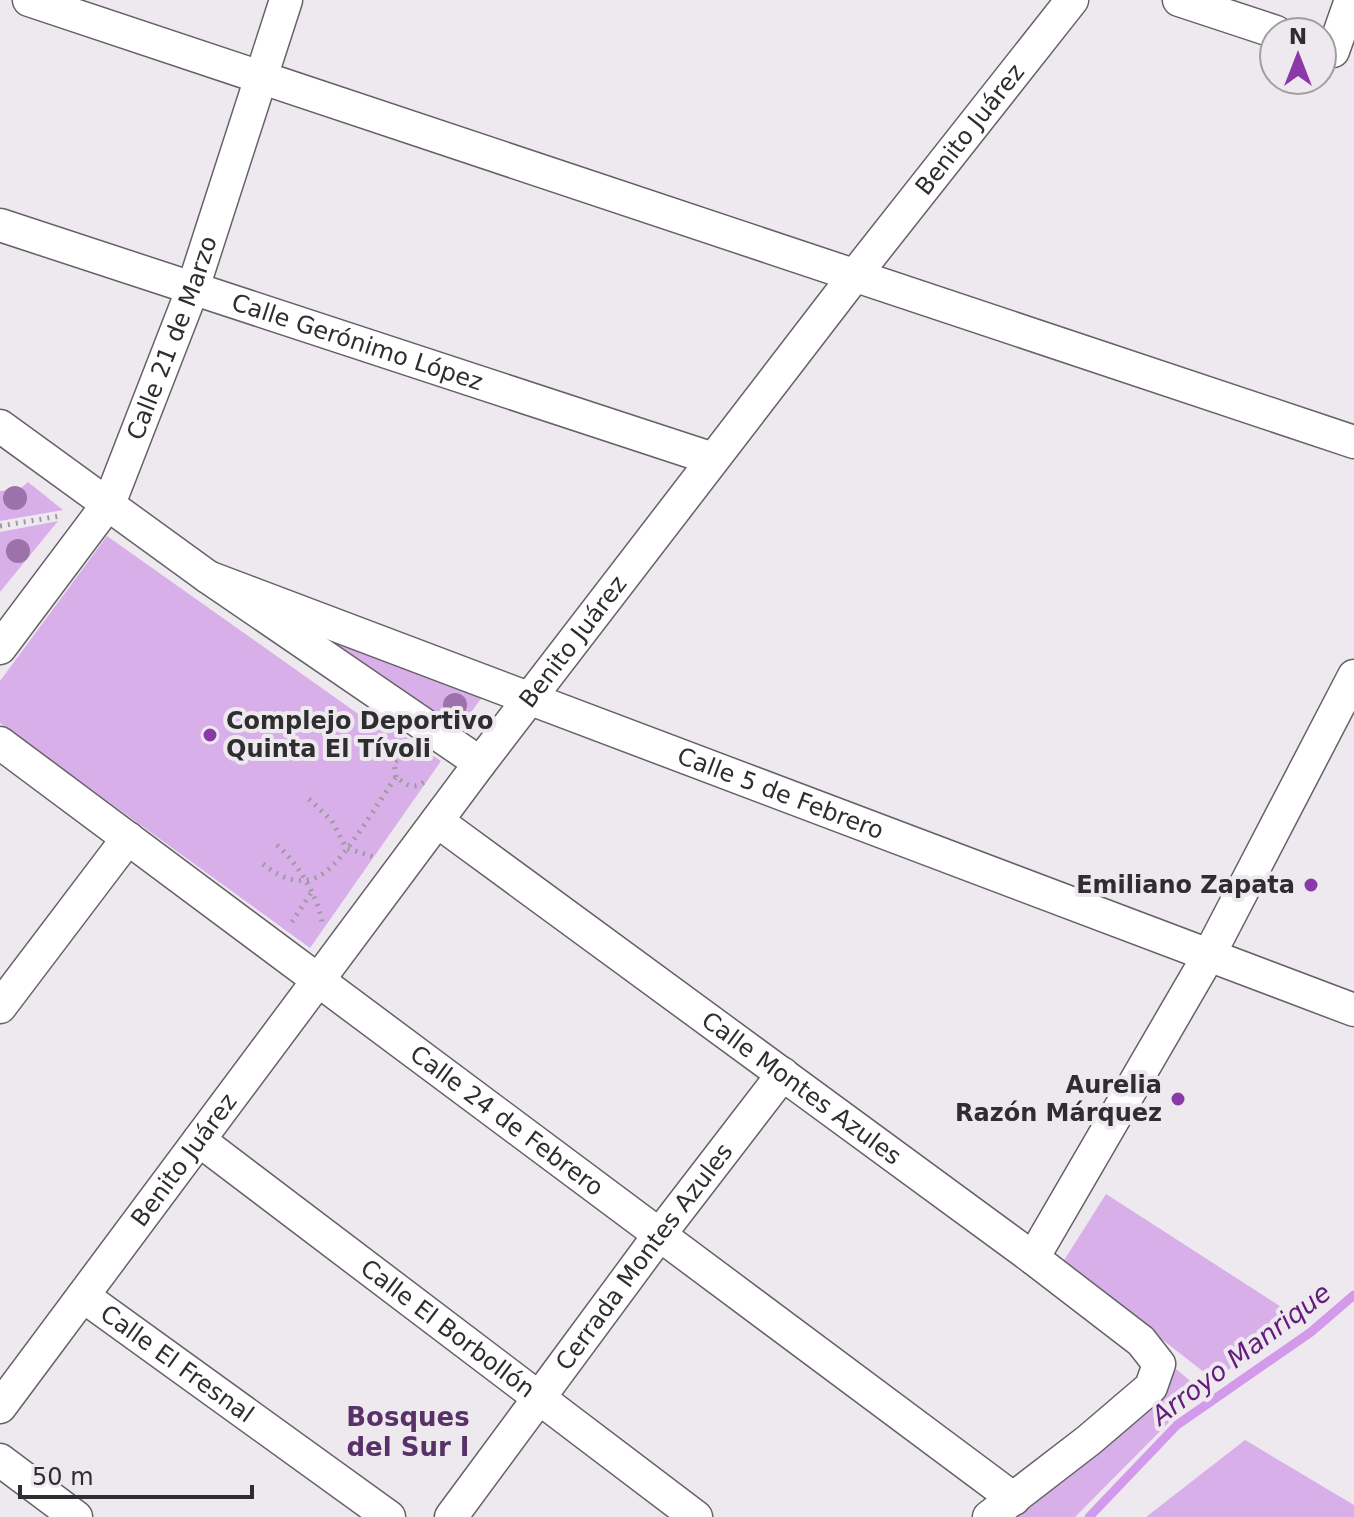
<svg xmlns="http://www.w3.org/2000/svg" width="1354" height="1517" font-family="'DejaVu Sans',sans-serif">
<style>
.green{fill:#d9afea}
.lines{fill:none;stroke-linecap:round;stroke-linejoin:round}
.stream{stroke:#d399eb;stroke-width:9}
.minor-casing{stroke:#656267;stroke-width:35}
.path{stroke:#9d9b9e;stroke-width:5;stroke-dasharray:2 6;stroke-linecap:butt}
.minor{stroke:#fff;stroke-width:32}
.tree{fill:#9d72aa}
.poi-dot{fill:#8b39a8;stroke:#ede9ee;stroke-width:3}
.labels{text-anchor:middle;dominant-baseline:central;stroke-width:8;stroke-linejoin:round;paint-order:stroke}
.street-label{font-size:24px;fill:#2e2d2f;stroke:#ede9ee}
.poi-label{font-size:24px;font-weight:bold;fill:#2e2d2f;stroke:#ede9ee;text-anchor:end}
.water-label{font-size:26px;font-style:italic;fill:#631b7c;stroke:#ede9ee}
.neighbourhood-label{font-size:26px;font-weight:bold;fill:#583168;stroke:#ede9ee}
</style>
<rect width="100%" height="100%" fill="#ede9ee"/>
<path class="green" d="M 28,482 L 63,510 L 0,521 L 0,491 L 19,490 Z
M 58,521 L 0,592 L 0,532 Z
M 107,536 L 364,718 L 387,724 L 441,761 L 310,948 L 0,723 L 0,681 Z
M 319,629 L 485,693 L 459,729 L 315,636 Z
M 1106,1194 L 1300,1319 L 1214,1380 L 1063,1262 Z
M 1176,1369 L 1201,1390 L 1075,1517 L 1005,1517 L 1160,1397 Z
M 1245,1440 L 1354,1505 L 1354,1517 L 1146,1517 Z"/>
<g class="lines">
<path class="stream" d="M 1089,1517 L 1177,1425 L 1311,1332 L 1354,1295"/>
<defs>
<g id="minor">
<path d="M 29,0 L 1354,442"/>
<path d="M 1179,0 L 1276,32"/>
<path d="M 1333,51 L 1351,0"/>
<path id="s1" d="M 0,225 L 713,459"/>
<path d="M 0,426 L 208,577 L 480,763"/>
<path id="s2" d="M 208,577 L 1354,1010"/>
<path id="s3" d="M 0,648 L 108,504 L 114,491 L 193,288 L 286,0"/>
<path id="s4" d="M 0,743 L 1014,1499"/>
<path id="s5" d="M 437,821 L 1033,1258 L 1141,1341 L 1159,1364 L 1151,1387 L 1089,1440 L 989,1517"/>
<path d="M 0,1007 L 128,838"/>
<path id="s6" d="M 199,1140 L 696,1517"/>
<path d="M 1033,1258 L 1209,955 L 1354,676"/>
<path id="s7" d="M 83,1296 L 389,1517"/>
<path id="s8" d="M 0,1407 L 480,763 L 855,275 L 1072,0"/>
<path d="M 0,1460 L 76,1517"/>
<path id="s9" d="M 451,1517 L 660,1234 L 783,1074"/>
</g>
</defs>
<use href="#minor" class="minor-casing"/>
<path class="path" d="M 0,526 L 60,516
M 396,777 L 394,763 L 408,749
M 309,799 L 332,821 L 346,848 L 374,857
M 277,845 C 298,864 317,894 322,922
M 263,864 C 281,879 305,888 325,872 C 347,856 379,801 396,777 C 405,784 413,790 424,782
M 292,922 L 311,893"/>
<use href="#minor" class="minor"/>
</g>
<g class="tree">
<circle cx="15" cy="498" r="12"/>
<circle cx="18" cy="551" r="12"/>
<circle cx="455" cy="705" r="12"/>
</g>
<g class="poi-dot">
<circle cx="210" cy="735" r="8"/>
<circle cx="1311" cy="885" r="8"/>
<circle cx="1178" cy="1099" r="8"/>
</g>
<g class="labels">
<g class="street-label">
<text stroke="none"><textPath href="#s8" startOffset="1604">Benito Juárez</textPath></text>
<text stroke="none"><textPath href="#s3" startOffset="358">Calle 21 de Marzo</textPath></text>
<text stroke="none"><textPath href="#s1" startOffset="376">Calle Gerónimo López</textPath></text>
<text stroke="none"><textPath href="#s8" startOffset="956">Benito Juárez</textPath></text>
<text stroke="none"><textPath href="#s2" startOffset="612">Calle 5 de Febrero</textPath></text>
<text stroke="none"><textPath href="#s5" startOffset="452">Calle Montes Azules</textPath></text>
<text stroke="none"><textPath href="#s4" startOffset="632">Calle 24 de Febrero</textPath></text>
<text stroke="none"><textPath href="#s8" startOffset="308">Benito Juárez</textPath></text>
<text stroke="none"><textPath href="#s9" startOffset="324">Cerrada Montes Azules</textPath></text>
<text stroke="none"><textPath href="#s6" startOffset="312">Calle El Borbollón</textPath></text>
<text stroke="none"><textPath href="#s7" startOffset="116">Calle El Fresnal</textPath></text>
</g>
<g class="poi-label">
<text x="226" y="721" text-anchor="start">Complejo Deportivo<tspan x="226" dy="28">Quinta El Tívoli</tspan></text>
<text x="1295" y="885">Emiliano Zapata</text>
<text x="1162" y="1085">Aurelia<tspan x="1162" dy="28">Razón Márquez</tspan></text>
</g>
<g class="water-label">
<text transform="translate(1241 1354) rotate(-37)">Arroyo Manrique</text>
</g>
<g class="neighbourhood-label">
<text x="408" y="1417">Bosques<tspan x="408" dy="30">del Sur I</tspan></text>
</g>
</g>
<g transform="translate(1298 56)"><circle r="38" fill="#ede9ee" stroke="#a19ea2" stroke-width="2"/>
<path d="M0-6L14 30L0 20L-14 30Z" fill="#8b39a8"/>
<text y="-12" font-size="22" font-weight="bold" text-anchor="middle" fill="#2e2d2f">N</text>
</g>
<path d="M20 1485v12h232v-12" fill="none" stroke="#2e2d2f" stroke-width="4"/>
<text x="32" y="1485" font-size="24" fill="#2e2d2f" stroke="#ede9ee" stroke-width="6" paint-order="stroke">50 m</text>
</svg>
